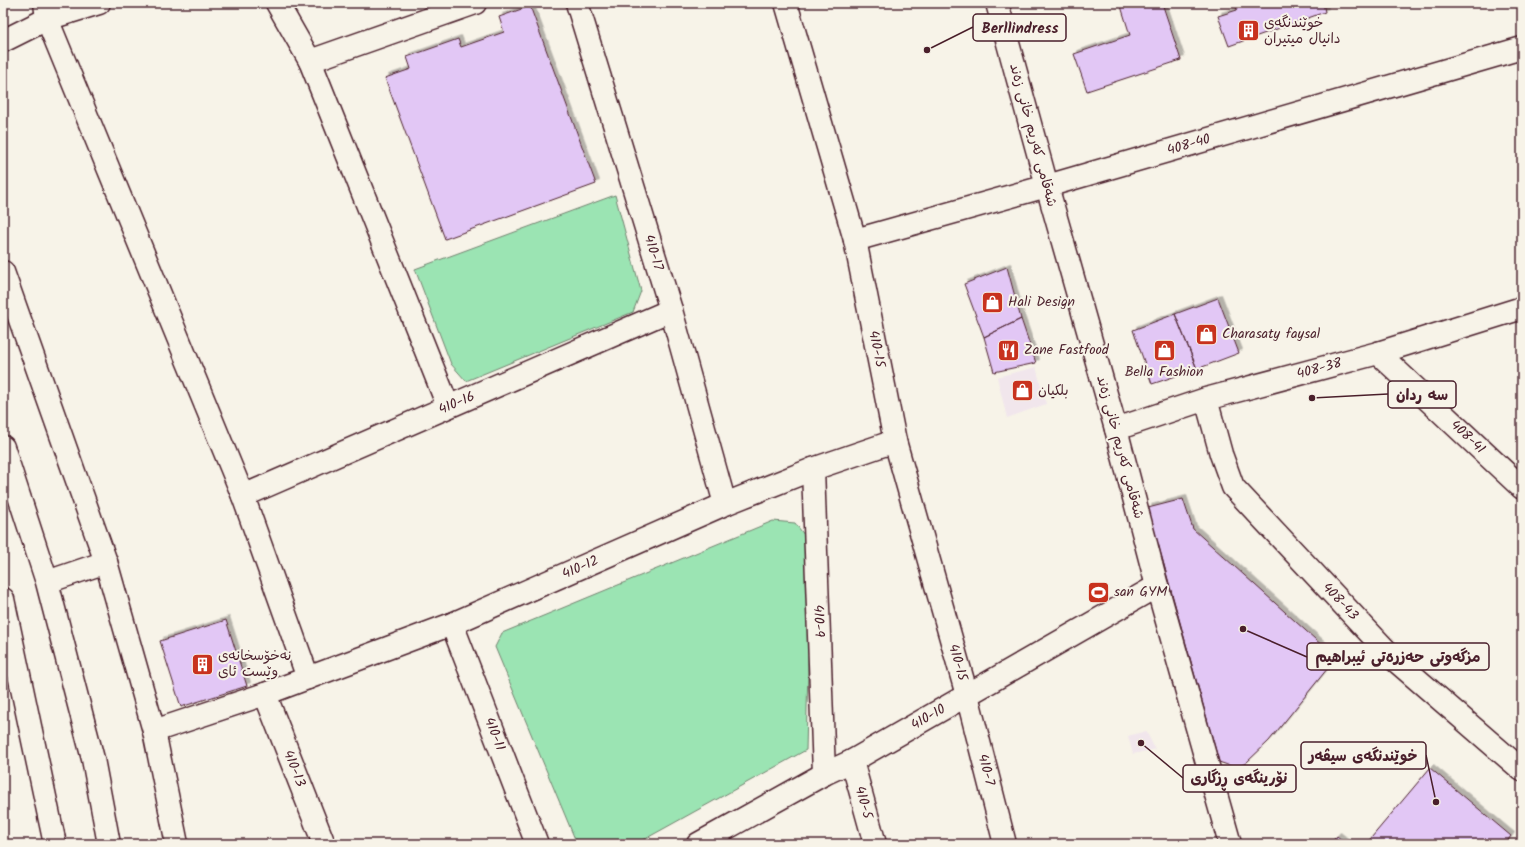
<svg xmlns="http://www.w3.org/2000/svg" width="1525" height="847" font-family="Kalam,'Playpen Sans Arabic',sans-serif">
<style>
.built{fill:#f1e6ec}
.green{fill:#9be4b3;stroke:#72826f}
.building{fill:#e2c7f5;stroke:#4a1f2b;filter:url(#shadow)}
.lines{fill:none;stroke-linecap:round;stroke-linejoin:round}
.minor-casing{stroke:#4a1f2b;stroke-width:25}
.major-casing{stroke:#4a1f2b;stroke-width:25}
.highway-casing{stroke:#4a1f2b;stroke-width:25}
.minor{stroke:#f7f3e8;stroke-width:22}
.major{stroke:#f7f3e8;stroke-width:22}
.highway{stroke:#f7f3e8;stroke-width:22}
.labels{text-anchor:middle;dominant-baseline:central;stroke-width:4;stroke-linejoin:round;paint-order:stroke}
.poi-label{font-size:14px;fill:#4a1f2b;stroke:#f7f3e8;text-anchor:start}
.street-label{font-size:14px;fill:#4a1f2b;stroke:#f7f3e8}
.leader{fill:none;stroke:#4a1f2b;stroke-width:1.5}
.callout-dot{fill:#4a1f2b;stroke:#f7f3e8;stroke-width:1.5}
.callout{fill:#f7f3e8;stroke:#4a1f2b;stroke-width:1.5}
.callout-label{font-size:15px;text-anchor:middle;font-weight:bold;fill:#4a1f2b}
</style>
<defs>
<filter id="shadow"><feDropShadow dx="3.5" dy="-3.5" stdDeviation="0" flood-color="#0004"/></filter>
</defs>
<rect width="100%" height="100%" fill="#f7f3e8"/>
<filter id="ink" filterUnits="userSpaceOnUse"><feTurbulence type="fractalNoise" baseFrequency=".025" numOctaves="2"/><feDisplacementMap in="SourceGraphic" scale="8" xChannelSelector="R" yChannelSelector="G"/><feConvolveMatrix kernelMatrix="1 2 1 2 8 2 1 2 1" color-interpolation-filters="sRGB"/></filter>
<g filter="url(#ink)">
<path class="built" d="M 1036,367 L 1046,404 L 1007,418 L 997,377 Z
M 1146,731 L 1155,749 L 1133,754 L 1128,736 Z
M 3,818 L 8,844 L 3,844 Z"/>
<path class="green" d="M 615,195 L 641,291 L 633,312 L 466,381 L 451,364 L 415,269 Z
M 773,521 L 795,523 L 811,544 L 806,750 L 636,844 L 577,844 L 495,647 L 502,633 Z"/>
<path class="building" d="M 1120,3 L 1162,3 L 1181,60 L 1087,91 L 1074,54 L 1130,35 Z
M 1235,3 L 1323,3 L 1325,12 L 1229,46 L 1218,16 L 1237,10 Z
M 530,6 L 596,184 L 445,239 L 385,78 L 411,69 L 407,57 L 458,39 L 461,47 L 504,32 L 499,17 Z
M 1007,267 L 1021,319 L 984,337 L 964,284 Z
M 1218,298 L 1239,353 L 1197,369 L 1175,314 Z
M 1175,314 L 1197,369 L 1152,384 L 1133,330 Z
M 1021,319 L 1036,363 L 994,372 L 984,337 Z
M 1183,499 L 1193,529 L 1336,658 L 1269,741 L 1246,763 L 1236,768 L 1219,762 L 1148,508 Z
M 226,620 L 247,686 L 181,707 L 160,641 Z
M 1430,768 L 1511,836 L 1505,844 L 1366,844 Z
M 1337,836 L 1347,844 L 1330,844 Z"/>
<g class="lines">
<defs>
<g id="minor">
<path d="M 45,3 L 47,19 L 243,496 L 308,678"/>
<path d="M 277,3 L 310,61 L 448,406"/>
<path id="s1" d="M 577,3 L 671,310 L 725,504"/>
<path id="s2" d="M 786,3 L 855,240 L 895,441 L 967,695 L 1005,844"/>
<path d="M 997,3 L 1047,186 L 1116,429 L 1157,586 L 1230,844"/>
<path d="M 3,41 L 47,19 L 99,3"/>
<path d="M 310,61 L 475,3"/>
<path id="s3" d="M 855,240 L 1047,186 L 1522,48"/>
<path d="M 3,272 L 106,562 L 154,731 L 177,844"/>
<path id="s4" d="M 1378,353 L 1522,488"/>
<path id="s5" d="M 1206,399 L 1221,454 L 1233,487 L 1396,661 L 1522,770"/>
<path id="s6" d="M 1116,429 L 1206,399 L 1378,353 L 1522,308"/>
<path id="s7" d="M 813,469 L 824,774"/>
<path id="s8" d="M 243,496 L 671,310"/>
<path id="s9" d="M 452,624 L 537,844"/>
<path id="s10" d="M 265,694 L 324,844"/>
<path id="s11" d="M 154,731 L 265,694 L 452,624 L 725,504 L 813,469 L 895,441"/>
<path id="s12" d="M 852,761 L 875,844"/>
<path id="s13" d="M 698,844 L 824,774 L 852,761 L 1157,586"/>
</g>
<path id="major" d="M 3,447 L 47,582 L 93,759 L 109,844
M 47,582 L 106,562"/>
<path id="highway" d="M 3,599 L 55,844"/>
</defs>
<use href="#minor" class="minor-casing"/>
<use href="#major" class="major-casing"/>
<use href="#highway" class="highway-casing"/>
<use href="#minor" class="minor"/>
<use href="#major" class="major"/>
<use href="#highway" class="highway"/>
</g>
</g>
<defs>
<symbol id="building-square" viewBox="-11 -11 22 22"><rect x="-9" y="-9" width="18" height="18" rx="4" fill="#c8321e" stroke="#f7f3e8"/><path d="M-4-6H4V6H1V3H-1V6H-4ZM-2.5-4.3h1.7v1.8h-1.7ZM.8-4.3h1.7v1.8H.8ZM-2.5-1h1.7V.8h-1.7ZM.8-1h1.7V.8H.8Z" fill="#fff"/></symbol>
<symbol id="shop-square" viewBox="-11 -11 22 22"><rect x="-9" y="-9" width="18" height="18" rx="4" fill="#c8321e" stroke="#f7f3e8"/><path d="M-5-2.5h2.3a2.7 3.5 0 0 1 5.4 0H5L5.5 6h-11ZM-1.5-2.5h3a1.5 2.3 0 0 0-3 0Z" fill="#fff"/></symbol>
<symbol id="restaurant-square" viewBox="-11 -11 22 22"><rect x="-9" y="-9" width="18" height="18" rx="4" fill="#c8321e" stroke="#f7f3e8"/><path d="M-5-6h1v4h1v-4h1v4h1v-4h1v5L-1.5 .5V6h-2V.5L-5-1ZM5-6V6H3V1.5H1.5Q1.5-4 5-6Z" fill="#fff"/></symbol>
<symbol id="stadium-square" viewBox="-11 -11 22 22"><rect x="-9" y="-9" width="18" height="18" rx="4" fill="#c8321e" stroke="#f7f3e8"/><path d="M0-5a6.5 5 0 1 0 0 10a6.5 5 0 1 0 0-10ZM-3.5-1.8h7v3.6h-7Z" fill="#fff"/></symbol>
</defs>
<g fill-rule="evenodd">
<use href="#building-square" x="1236" y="18" width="25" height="25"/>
<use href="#shop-square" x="980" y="290" width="25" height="25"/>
<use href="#shop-square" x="1194" y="322" width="25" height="25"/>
<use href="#restaurant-square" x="996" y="338" width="25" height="25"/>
<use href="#shop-square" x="1152" y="338" width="25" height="25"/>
<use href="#shop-square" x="1010" y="378" width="25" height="25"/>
<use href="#stadium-square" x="1086" y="580" width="25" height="25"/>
<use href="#building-square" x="190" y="652" width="25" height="25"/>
</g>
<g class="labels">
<g class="poi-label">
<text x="1264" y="23">خوێندنگەی<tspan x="1264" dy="16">دانیال میتیران</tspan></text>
<text x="1008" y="302">Hali Design</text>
<text x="1222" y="334">Charasaty faysal</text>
<text x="1024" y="350">Zane Fastfood</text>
<text x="1164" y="372" text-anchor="middle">Bella Fashion</text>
<text x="1038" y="391">بلکیان</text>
<text x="1114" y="592">san GYM</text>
<text x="218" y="656">نەخۆسخانەی<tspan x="218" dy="16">وێست ئای</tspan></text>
</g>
<g class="street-label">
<text transform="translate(1033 135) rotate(75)">شەقامی کەریم خانی زەند</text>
<text stroke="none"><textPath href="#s3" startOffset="347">408-40</textPath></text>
<text stroke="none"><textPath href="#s1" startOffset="261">410-17</textPath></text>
<text stroke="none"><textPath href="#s2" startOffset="358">410-15</textPath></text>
<text stroke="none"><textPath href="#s6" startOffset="212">408-38</textPath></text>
<text stroke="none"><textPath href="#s8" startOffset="233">410-16</textPath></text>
<text stroke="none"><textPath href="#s4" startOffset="123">408-41</textPath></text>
<text transform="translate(1120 447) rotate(75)">شەقامی کەریم خانی زەند</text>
<text stroke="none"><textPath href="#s11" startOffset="457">410-12</textPath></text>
<text stroke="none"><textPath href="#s5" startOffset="249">408-43</textPath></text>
<text stroke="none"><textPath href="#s7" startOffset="152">410-9</textPath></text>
<text stroke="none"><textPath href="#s2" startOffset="682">410-15</textPath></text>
<text stroke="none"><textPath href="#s13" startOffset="263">410-10</textPath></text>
<text stroke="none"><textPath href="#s9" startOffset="118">410-11</textPath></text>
<text stroke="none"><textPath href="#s10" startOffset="80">410-13</textPath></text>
<text stroke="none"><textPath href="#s2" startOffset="793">410-7</textPath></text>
<text stroke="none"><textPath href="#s12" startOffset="43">410-5</textPath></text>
</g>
</g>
<path class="leader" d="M927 50L973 27M1312 398L1388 394M1243 629L1307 657M1436 802L1426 755M1141 743L1183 778"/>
<g class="callout-dot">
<circle cx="927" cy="50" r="4"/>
<circle cx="1312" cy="398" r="4"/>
<circle cx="1243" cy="629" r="4"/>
<circle cx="1436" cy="802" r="4"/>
<circle cx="1141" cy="743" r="4"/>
</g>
<g class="callout">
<rect x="973" y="14" width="93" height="27" rx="4"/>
<rect x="1388" y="381" width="68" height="27" rx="4"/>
<rect x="1307" y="643" width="182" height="27" rx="4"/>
<rect x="1301" y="742" width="125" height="27" rx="4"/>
<rect x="1183" y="765" width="113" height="27" rx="4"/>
</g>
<g class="callout-label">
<text x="1020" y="33">Berllindress</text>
<text x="1422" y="400">سه ردان</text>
<text x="1398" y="662">مزگەوتی حەزرەتی ئیبراهیم</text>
<text x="1363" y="761">خوێندنگەی سیڤەر</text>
<text x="1239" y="783">نۆرینگەی ڕزگاری</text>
</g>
<rect width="1525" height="847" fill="none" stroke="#f7f3e8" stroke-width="16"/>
<rect x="8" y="8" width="1509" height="831" fill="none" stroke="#4a1f2b" stroke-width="1.5" filter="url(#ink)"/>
</svg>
